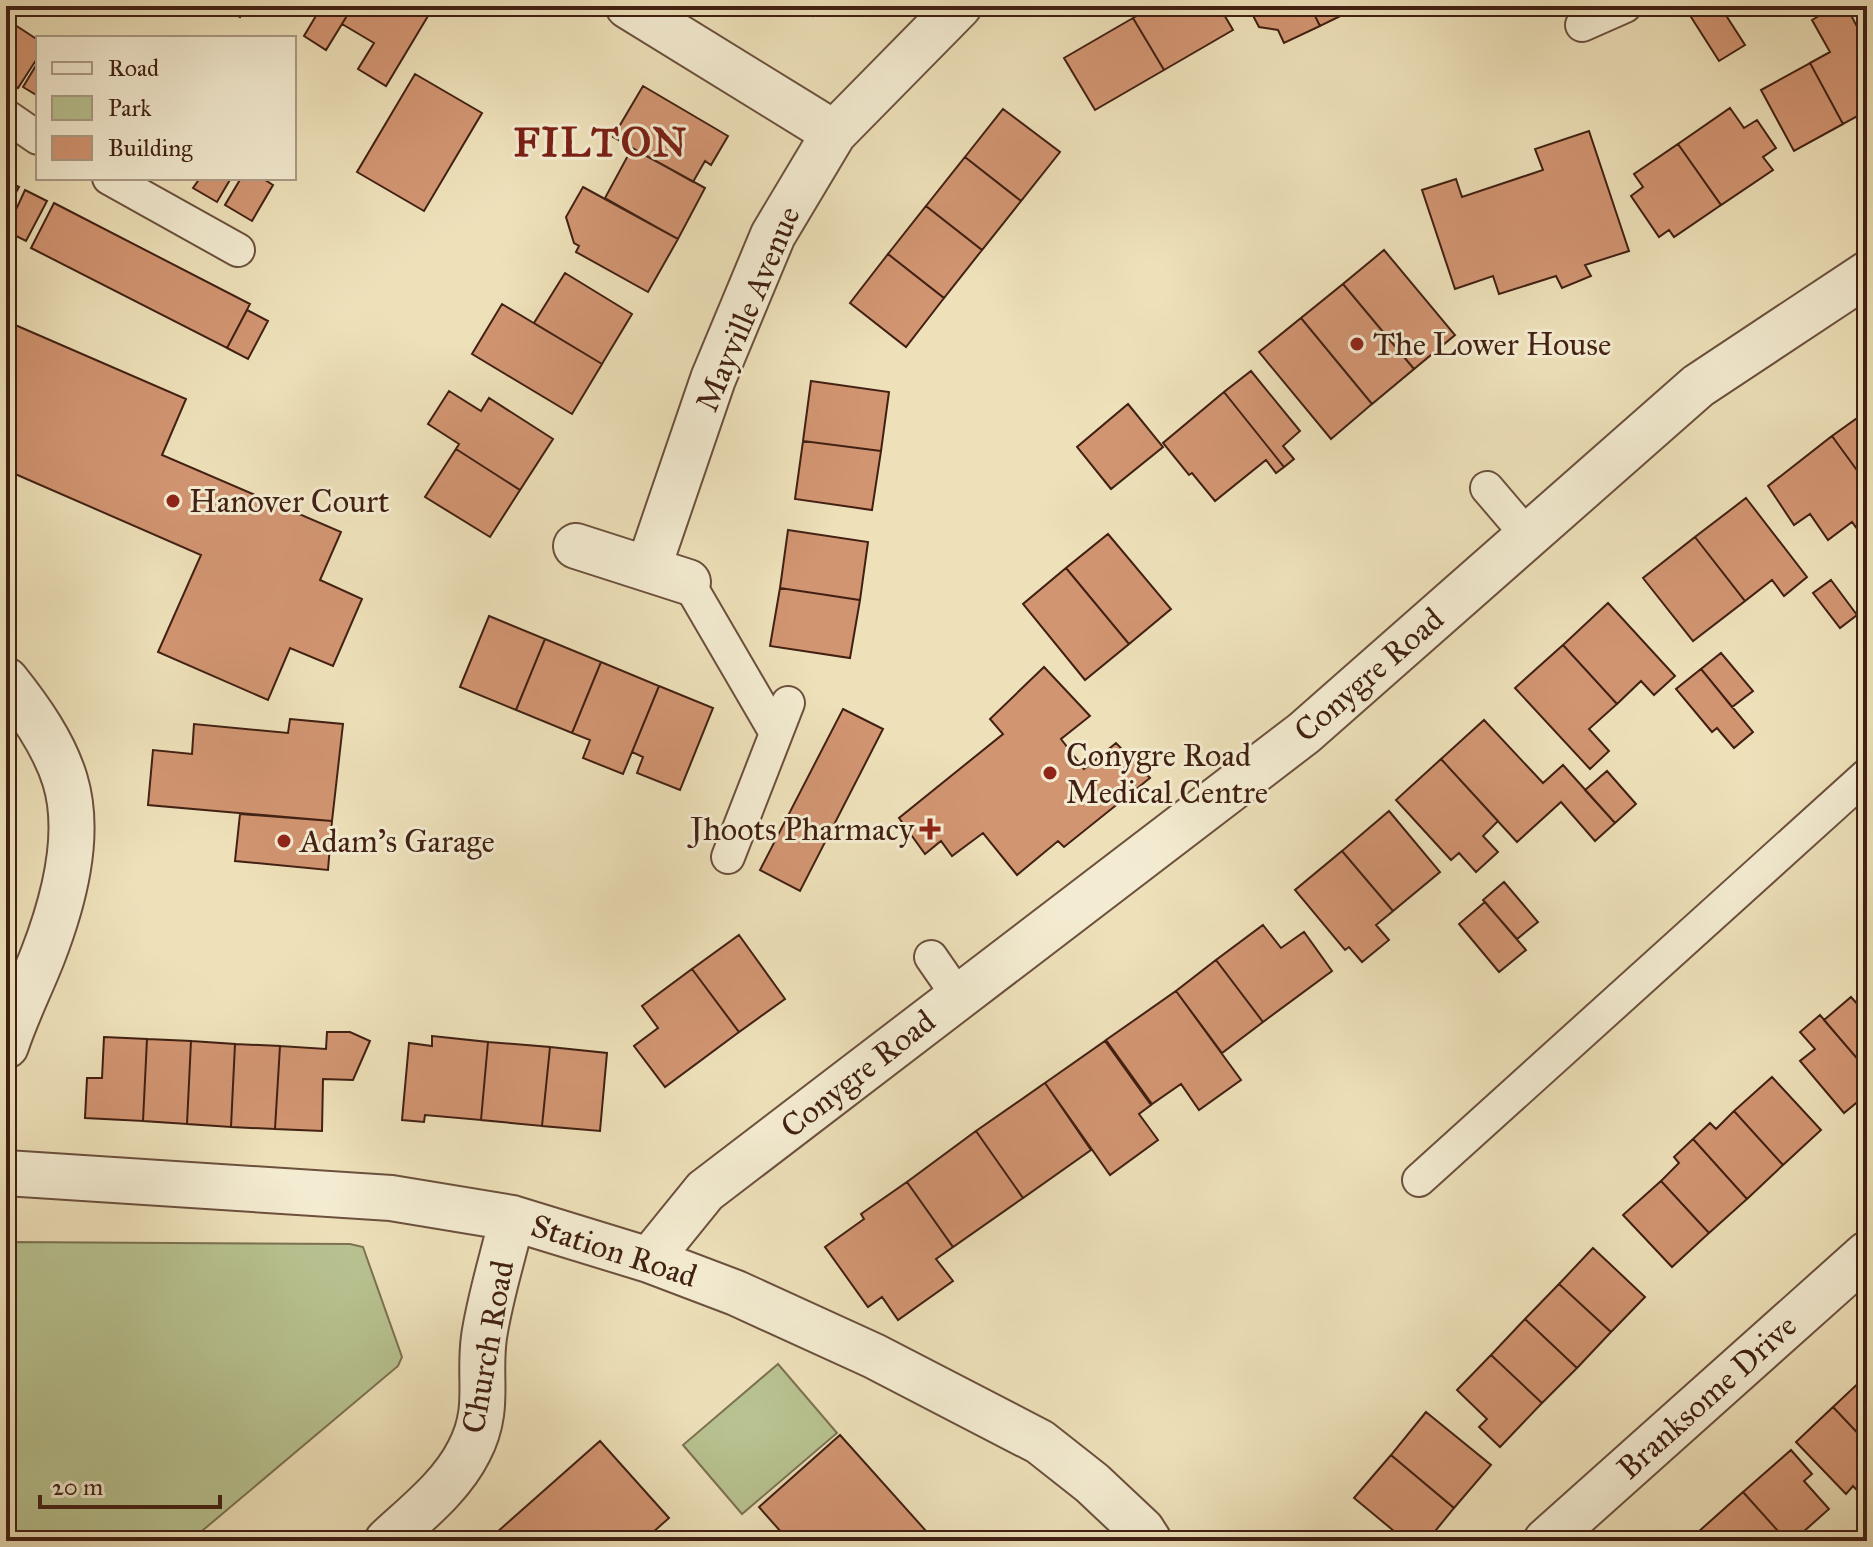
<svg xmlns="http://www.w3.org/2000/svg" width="1873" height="1547" font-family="'IM FELL Great Primer',serif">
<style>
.green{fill:#b8c391;stroke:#7c7252;stroke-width:2}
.building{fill:#d29572;stroke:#412013;stroke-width:2}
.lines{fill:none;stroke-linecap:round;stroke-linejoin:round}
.lane-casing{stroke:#6c503d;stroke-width:36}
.street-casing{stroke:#6c503d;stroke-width:48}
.lane{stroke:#f4ecd2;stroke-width:32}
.street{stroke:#f4ecd2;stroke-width:44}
.poi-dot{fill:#8f2418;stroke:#f4ecd2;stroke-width:3}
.labels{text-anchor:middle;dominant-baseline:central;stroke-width:6;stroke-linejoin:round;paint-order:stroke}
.street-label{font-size:32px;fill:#412013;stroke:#f4ecd2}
.poi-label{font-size:32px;fill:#412013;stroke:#f4ecd2;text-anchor:start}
.district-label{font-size:40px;font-weight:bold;letter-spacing:2px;fill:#7a1f14;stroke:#f4ecd2}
</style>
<rect width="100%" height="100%" fill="#eee1ba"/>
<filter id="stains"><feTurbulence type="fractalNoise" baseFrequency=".0025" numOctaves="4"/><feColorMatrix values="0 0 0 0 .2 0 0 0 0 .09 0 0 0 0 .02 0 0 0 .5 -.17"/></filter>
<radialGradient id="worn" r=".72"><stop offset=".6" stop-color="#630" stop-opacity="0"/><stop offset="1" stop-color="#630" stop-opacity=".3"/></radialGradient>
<path class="green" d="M 6,1242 L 350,1244 L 363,1247 L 402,1357 L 398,1366 L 190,1541 L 6,1541 Z
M 778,1364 L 837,1433 L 742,1514 L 683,1445 Z"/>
<path class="building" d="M 223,6 L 247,6 L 240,17 Z
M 316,6 L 353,6 L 326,50 L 304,36 L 320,9 Z
M 353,6 L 434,6 L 386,86 L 358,69 L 374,43 L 342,24 Z
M 803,6 L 823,6 L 813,16 Z
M 1154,6 L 1219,6 L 1233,30 L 1164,70 L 1133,18 Z
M 1248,6 L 1310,6 L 1320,26 L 1284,43 L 1278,30 L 1259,27 Z
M 1310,6 L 1361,6 L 1320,26 Z
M 1684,6 L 1720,6 L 1745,45 L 1719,61 Z
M 1836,6 L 1846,6 L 1867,45 L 1867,111 L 1843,124 L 1810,63 L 1830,52 L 1812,20 Z
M 1133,18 L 1164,70 L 1095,110 L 1064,58 Z
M 6,19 L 38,40 L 38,57 L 18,88 L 6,80 Z
M 38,62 L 38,96 L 23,87 Z
M 1810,63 L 1843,124 L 1794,151 L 1761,90 Z
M 415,74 L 482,113 L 424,211 L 357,172 Z
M 643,86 L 728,136 L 711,165 L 705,161 L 693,182 L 613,137 Z
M 1730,108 L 1744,128 L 1757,120 L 1776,148 L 1763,157 L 1773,170 L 1721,205 L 1678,144 Z
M 1003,109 L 1060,152 L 1021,201 L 965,157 Z
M 1589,131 L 1629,251 L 1585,265 L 1591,276 L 1562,288 L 1556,276 L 1499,294 L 1493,276 L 1455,289 L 1422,190 L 1456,179 L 1462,197 L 1543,170 L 1535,149 Z
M 1678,144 L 1721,205 L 1674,237 L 1669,230 L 1659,237 L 1631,196 L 1643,187 L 1634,174 Z
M 632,148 L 705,188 L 678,239 L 605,198 Z
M 965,157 L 1021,201 L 982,250 L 926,206 Z
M 200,178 L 231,178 L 217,202 L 193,188 Z
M 241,178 L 262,178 L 273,185 L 252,221 L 225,205 Z
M 6,180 L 19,187 L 6,211 Z
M 583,187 L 678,239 L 648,292 L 576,252 L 579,246 L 574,243 L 566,217 Z
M 25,190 L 47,201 L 26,241 L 6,231 Z
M 54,203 L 250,304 L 227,348 L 31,248 Z
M 926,206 L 982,250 L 944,298 L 888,254 Z
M 1384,250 L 1455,335 L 1414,369 L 1343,284 Z
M 888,254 L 944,298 L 906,347 L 850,303 Z
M 565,273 L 632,314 L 602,364 L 534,323 Z
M 1343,284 L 1414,369 L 1372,404 L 1301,318 Z
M 502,304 L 602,364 L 572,414 L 472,354 Z
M 247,310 L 268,321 L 248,359 L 227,348 Z
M 1301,318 L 1372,404 L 1331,439 L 1259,352 Z
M 6,321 L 186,399 L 162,455 L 341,532 L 320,580 L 362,599 L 333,666 L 290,648 L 268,700 L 158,652 L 201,555 L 6,470 Z
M 1251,371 L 1300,431 L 1283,446 L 1294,459 L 1284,467 L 1224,392 Z
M 811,381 L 889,392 L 881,451 L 803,441 Z
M 449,391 L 481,411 L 489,398 L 553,439 L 520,490 L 456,449 L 459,444 L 428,424 Z
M 1224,392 L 1284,467 L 1276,473 L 1266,460 L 1215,501 L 1192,473 L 1189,475 L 1163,443 Z
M 1128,404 L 1163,447 L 1111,489 L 1077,447 Z
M 1867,411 L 1867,484 L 1832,436 Z
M 1832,436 L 1867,484 L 1866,541 L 1852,522 L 1828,540 L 1810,514 L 1794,525 L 1768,486 Z
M 803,441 L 881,451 L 872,510 L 795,499 Z
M 456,449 L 520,490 L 490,537 L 425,497 Z
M 1746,498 L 1807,577 L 1784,596 L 1772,580 L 1745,601 L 1695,537 Z
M 788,530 L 868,542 L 860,600 L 780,588 Z
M 1108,534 L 1171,609 L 1129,644 L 1066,568 Z
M 1695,537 L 1745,601 L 1693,641 L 1643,578 Z
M 1066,568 L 1129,644 L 1085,680 L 1023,604 Z
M 1831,580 L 1857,615 L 1840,628 L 1813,593 Z
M 780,588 L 860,600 L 850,658 L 770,646 Z
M 1608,603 L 1675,676 L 1654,695 L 1641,681 L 1617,704 L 1563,645 Z
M 489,616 L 545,639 L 516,710 L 460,687 Z
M 545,639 L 601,662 L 572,733 L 516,710 Z
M 1563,645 L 1617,704 L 1589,729 L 1609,751 L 1590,769 L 1515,688 Z
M 1721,653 L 1753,691 L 1732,707 L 1701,669 Z
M 601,662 L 659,686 L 623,774 L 583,758 L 590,740 L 572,733 Z
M 1044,667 L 1090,716 L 1061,739 L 1084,769 L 1116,743 L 1150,778 L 1064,847 L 1058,841 L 1017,875 L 983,833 L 952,856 L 941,841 L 925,854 L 899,818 L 1003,734 L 990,719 Z
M 1701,669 L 1753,732 L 1734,748 L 1717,728 L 1712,732 L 1676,689 Z
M 659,686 L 713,708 L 680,790 L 637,773 L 643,757 L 632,752 Z
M 843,709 L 883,729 L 800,891 L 760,870 Z
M 290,719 L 343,724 L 332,821 L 148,805 L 153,750 L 192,754 L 194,724 L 288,733 Z
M 1484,720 L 1543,783 L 1563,765 L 1615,823 L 1595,841 L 1561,802 L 1517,842 L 1441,759 Z
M 1441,759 L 1498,821 L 1483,836 L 1498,852 L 1476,872 L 1459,853 L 1451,860 L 1396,800 Z
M 1607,771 L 1636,804 L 1615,823 L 1585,790 Z
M 1389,811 L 1440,872 L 1393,911 L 1342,851 Z
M 240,814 L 332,821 L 328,870 L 235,861 Z
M 1342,851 L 1393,911 L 1376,925 L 1389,940 L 1362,962 L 1349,947 L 1345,950 L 1295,890 Z
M 1504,882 L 1538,922 L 1517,939 L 1483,900 Z
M 1485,902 L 1526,950 L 1499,972 L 1459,924 Z
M 1263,925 L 1281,948 L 1304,932 L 1332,971 L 1263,1022 L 1216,960 Z
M 739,935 L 785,999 L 739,1032 L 692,969 Z
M 1216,960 L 1263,1022 L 1222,1053 L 1176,991 Z
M 692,969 L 739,1032 L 665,1087 L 634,1046 L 658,1028 L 642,1006 Z
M 1176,991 L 1241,1080 L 1199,1110 L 1181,1084 L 1152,1104 L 1106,1040 Z
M 1851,997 L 1861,1008 L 1867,1003 L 1867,1070 L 1824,1020 Z
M 1820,1015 L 1867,1070 L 1867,1094 L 1844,1113 L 1800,1061 L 1815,1049 L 1800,1032 Z
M 327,1032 L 350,1032 L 370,1041 L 353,1080 L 323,1079 L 322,1131 L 275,1129 L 280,1046 L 326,1049 Z
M 432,1036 L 488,1042 L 481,1120 L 425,1115 L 424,1122 L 402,1120 L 409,1043 L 432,1046 Z
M 104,1037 L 147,1039 L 143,1121 L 85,1118 L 87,1078 L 102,1078 Z
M 147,1039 L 191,1041 L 187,1124 L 143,1121 Z
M 191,1041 L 235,1044 L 231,1127 L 187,1124 Z
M 1105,1041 L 1151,1105 L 1139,1114 L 1158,1140 L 1110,1175 L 1045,1083 Z
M 488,1042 L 550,1047 L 542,1126 L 481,1120 Z
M 235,1044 L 280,1046 L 275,1129 L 231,1127 Z
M 550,1047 L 607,1053 L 600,1131 L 542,1126 Z
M 1772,1077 L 1821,1130 L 1783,1165 L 1734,1111 Z
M 1045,1083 L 1091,1150 L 1023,1198 L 976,1131 Z
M 1734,1111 L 1783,1165 L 1747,1199 L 1693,1139 L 1710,1123 L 1716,1129 Z
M 976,1131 L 1023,1198 L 953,1247 L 907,1182 Z
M 1693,1139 L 1747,1199 L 1709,1233 L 1661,1181 L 1679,1163 L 1674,1157 Z
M 1661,1181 L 1709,1233 L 1672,1267 L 1623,1215 Z
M 907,1182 L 953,1247 L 936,1259 L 953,1281 L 898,1320 L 882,1297 L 868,1307 L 825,1247 L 864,1219 L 861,1214 Z
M 1593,1248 L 1645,1297 L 1611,1332 L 1559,1284 Z
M 1559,1284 L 1611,1332 L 1577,1368 L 1525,1319 Z
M 1525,1319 L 1577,1368 L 1542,1403 L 1491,1355 Z
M 1491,1355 L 1542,1403 L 1500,1447 L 1479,1427 L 1487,1419 L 1457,1390 Z
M 1867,1375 L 1867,1443 L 1833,1407 Z
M 1833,1407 L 1867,1443 L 1867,1501 L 1853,1486 L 1846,1494 L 1796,1442 Z
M 1426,1412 L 1491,1465 L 1454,1508 L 1391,1455 Z
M 840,1435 L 935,1541 L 789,1541 L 759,1507 Z
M 600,1441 L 669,1518 L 643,1541 L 487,1541 Z
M 1791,1450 L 1812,1474 L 1804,1481 L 1829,1509 L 1793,1541 L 1787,1541 L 1743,1492 Z
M 1391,1455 L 1454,1508 L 1427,1541 L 1406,1541 L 1354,1498 Z
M 1743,1492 L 1787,1541 L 1688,1541 Z"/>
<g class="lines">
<defs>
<path id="lane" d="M 1582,25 L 1625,6
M 6,116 L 38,138
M 109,178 L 238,250
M 1487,488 L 1528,536
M 688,582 L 776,733
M 728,857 L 788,703
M 931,957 L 958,996
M 1419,1180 L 1867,775"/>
<path id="street" d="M 628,6 L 834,133
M 576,546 L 688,582
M 648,569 L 713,379 L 773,235 L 834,133 L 959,6
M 6,680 C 30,710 54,744 65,780 C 82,836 63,903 43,955 C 31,986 16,1015 6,1046
M 6,1173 L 391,1198 L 512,1218 L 649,1260 L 736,1293 L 874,1356 L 1040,1442 L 1092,1483 L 1142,1530 L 1149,1541
M 649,1260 L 705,1191 L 1304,733 L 1698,386 L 1867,274
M 387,1541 C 417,1513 451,1487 469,1451 C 491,1409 478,1379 484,1337 C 490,1297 503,1257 512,1218
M 1546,1541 L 1867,1254"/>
</defs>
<use href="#lane" class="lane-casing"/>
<use href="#street" class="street-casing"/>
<use href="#lane" class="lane"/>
<use href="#street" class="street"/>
</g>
<g class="poi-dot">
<circle cx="1357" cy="344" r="8"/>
<circle cx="173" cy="501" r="8"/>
<circle cx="1050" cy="773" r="8"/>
<path d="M926 817h8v8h8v8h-8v8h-8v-8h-8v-8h8z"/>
<circle cx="284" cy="841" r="8"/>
</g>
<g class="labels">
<g class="street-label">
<text transform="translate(748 309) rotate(-67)">Mayville Avenue</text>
<text transform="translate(1369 675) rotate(-41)">Conygre Road</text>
<text transform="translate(858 1074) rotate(-38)">Conygre Road</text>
<text transform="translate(614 1251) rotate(18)">Station Road</text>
<text transform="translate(488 1347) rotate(-80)">Church Road</text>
<text transform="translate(1707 1397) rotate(-42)">Branksome Drive</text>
</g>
<g class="poi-label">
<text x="1373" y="344">The Lower House</text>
<text x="189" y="501">Hanover Court</text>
<text x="1066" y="755">Conygre Road<tspan x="1066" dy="37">Medical Centre</tspan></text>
<text x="914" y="829" text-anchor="end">Jhoots Pharmacy</text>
<text x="300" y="841">Adam's Garage</text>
</g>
<g class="district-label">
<text x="601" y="142">FILTON</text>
</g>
</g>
<rect width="1873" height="1547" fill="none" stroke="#eee1ba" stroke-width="32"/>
<rect x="8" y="8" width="1857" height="1531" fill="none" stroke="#412013" stroke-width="4"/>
<rect x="16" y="16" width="1841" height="1515" fill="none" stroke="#412013" stroke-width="2"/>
<rect x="36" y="36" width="260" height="144" fill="#f4ecd2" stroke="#ac9a86" stroke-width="2"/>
<rect x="52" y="62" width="40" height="12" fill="#f4ecd2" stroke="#ac9a86" stroke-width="2"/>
<text x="108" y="76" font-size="24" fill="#412013">Road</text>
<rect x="52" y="96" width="40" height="24" fill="#b8c391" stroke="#ac9a86" stroke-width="2"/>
<text x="108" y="116" font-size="24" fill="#412013">Park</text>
<rect x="52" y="136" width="40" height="24" fill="#d29572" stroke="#ac9a86" stroke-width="2"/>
<text x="108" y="156" font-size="24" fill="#412013">Building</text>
<path d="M40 1495v12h180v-12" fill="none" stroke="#412013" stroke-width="4"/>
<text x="52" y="1495" font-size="24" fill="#412013" stroke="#f4ecd2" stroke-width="6" paint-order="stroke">20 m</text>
<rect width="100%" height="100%" filter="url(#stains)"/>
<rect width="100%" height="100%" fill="url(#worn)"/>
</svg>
